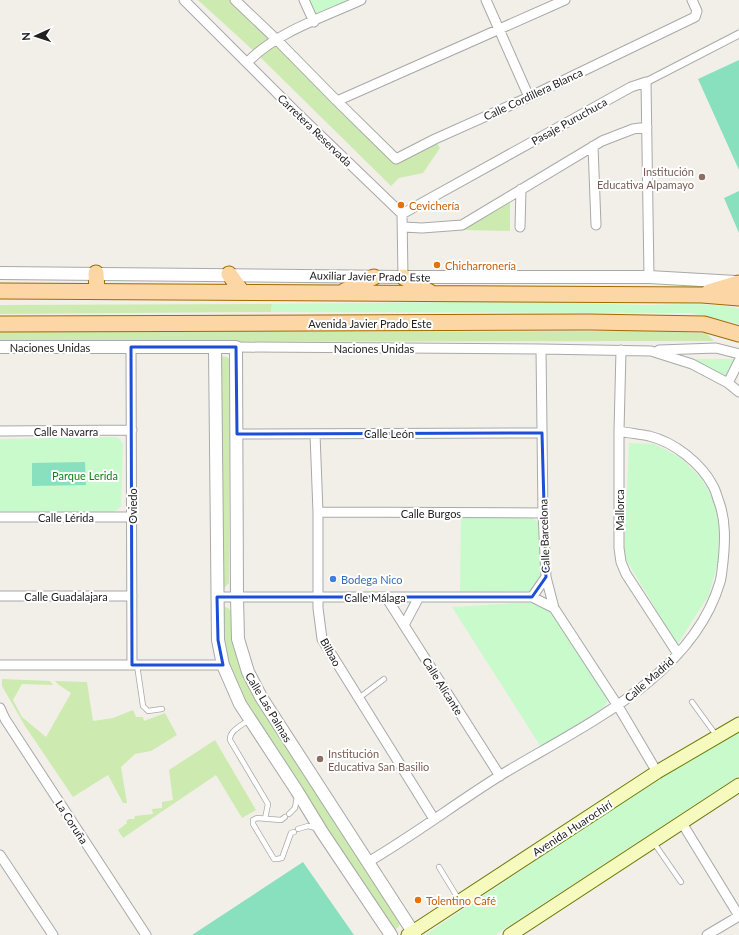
<svg xmlns="http://www.w3.org/2000/svg" width="739" height="935" font-family="Lato,sans-serif">
<style>
.grass{fill:#cdebb0}
.park{fill:#c8facc}
.pitch{fill:#88e0be}
.lines{fill:none;stroke-linecap:round;stroke-linejoin:round}
.service-casing{stroke:#a9a9a9;stroke-width:6}
.pedestrian-casing{stroke:#a9a9a9;stroke-width:9}
.minor-casing{stroke:#a9a9a9;stroke-width:11}
.tertiary-casing{stroke:#a9a9a9;stroke-width:14}
.secondary-casing{stroke:#707d05;stroke-width:15}
.primary-casing{stroke:#a06b00;stroke-width:17}
.service{stroke:#fff;stroke-width:4.5}
.pedestrian{stroke:#fff;stroke-width:7}
.minor{stroke:#fff;stroke-width:9}
.tertiary{stroke:#fff;stroke-width:12}
.secondary{stroke:#f7fabf;stroke-width:13}
.primary{stroke:#fcd6a4;stroke-width:15}
.marked{fill:none;stroke:#1d4ed8;stroke-width:3;stroke-linejoin:round}
.education-dot{fill:#8d6e63;stroke:#fff;stroke-width:1.5}
.food-dot{fill:#e8710a;stroke:#fff;stroke-width:1.5}
.shop-dot{fill:#3f7fe0;stroke:#fff;stroke-width:1.5}
.labels{text-anchor:middle;dominant-baseline:central;stroke-width:4;stroke-linejoin:round;paint-order:stroke}
.street-label{font-size:11px;fill:#222;stroke:#fff}
.education-label{font-size:11px;fill:#785e54;stroke:#fff;text-anchor:end}
.food-label{font-size:11px;fill:#c56008;stroke:#fff;text-anchor:start}
.park-label{font-size:11px;fill:#0c8416;stroke:#fff}
.shop-label{font-size:11px;fill:#366cbe;stroke:#fff;text-anchor:start}
</style>
<rect width="100%" height="100%" fill="#f2efe9"/>
<path class="grass" d="M 198,0 L 235,0 L 396,157 L 435,140 L 440,148 L 423,173 L 399,178 L 391,186 L 256,53 Z
M 510,202 L 510,231 L 460,230 Z
M 272,304 L 271,312 L 0,314 L 0,305 Z
M 648,331 L 706,333 L 714,341 L 0,342 L 0,332 Z
M 220,356 L 227,357 L 230,359 L 229,583 L 224,588 L 222,589 Z
M 225,607 L 228,608 L 231,611 L 235,641 L 243,674 L 251,692 L 400,922 C 400,927 397,929 393,931 L 259,725 L 232,677 L 224,650 L 221,609 Z
M 2,679 L 50,681 L 53,685 L 22,684 L 13,700 L 22,717 L 46,737 L 71,693 L 59,685 L 55,681 L 87,682 L 93,721 L 113,718 L 133,710 L 136,717 L 143,717 L 144,721 L 165,713 L 177,735 L 151,751 L 135,754 L 121,767 L 127,803 L 123,803 L 108,775 L 73,797 L 25,726 L 2,686 Z
M 215,740 L 256,810 L 242,818 L 216,775 L 123,838 L 118,830 L 127,823 L 126,821 L 129,819 L 134,819 L 135,816 L 153,814 L 152,809 L 162,808 L 162,802 L 173,800 L 169,770 Z"/>
<path class="park" d="M 304,0 L 361,0 L 314,22 Z
M 529,301 C 569,303 608,304 648,305 C 675,305 713,302 739,309 L 739,324 L 690,313 L 271,312 L 272,304 Z
M 691,359 L 735,359 L 726,376 Z
M 115,437 L 120,439 L 123,445 L 121,506 L 117,510 L 113,512 L 0,511 L 0,439 Z
M 629,443 L 654,444 L 680,457 L 701,478 L 714,500 L 719,524 L 718,561 L 709,595 L 677,645 L 624,556 Z
M 531,517 L 540,524 L 543,576 L 535,587 L 530,591 L 460,592 L 461,518 Z
M 517,603 L 534,603 L 544,606 L 552,613 L 562,626 L 607,698 L 607,703 L 604,707 L 541,747 L 452,607 Z
M 739,724 L 739,776 L 495,935 L 425,935 Z"/>
<path class="pitch" d="M 739,60 L 739,170 L 698,79 Z
M 739,191 L 739,233 L 724,198 Z
M 85,462 L 86,485 L 32,486 L 32,463 Z
M 303,862 L 354,935 L 192,935 Z"/>
<g class="lines">
<defs>
<path id="service" d="M 137,665 L 143,706 L 148,711 L 162,709
M 359,698 L 384,679
M 692,702 L 716,735
M 249,720 C 242,725 229,731 230,740 L 268,804 L 265,819
M 289,814 L 295,808 L 297,797
M 285,817 L 281,820 L 257,818 L 253,820 L 253,824 L 274,859 L 277,859 L 282,858 L 291,833 L 294,832
M 298,829 L 308,826 L 316,828
M 654,843 L 681,882
M 439,867 L 459,900"/>
<path id="pedestrian" d="M 646,82 L 739,34"/>
<path id="minor" d="M 184,0 L 295,111 L 402,214 L 403,277
M 235,0 L 276,39 L 337,101 L 396,159 L 435,139 L 529,97 L 695,17 L 697,11 L 692,0
M 304,0 L 314,22
M 486,0 L 529,97
M 247,63 C 274,33 324,17 361,0
M 337,101 L 565,0
M 593,146 L 596,225
M 402,214 L 631,87 L 646,82 L 649,277
M 403,227 L 422,228 L 462,225 L 602,141 L 633,129 L 647,127
M 520,227 L 521,189
M 131,347 L 132,665
M 236,347 L 541,349 L 651,351 L 692,364 L 728,383 L 739,392
M 621,350 L 619,431 L 619,548 L 621,562 L 626,574 L 678,654
M 659,350 L 716,348 L 739,354
M 728,383 L 739,361
M 0,431 L 132,430
M 237,434 L 542,433
M 315,434 L 318,512 L 318,608 L 322,639 L 434,819
M 318,512 L 543,513
M 0,517 L 132,517
M 546,577 L 554,608
M 0,596 L 132,596
M 217,597 L 532,597 L 554,608 L 618,706 L 657,772
M 386,597 L 500,776
M 532,597 L 546,577 L 543,513 L 541,349
M 404,625 L 419,597
M 0,665 L 223,665
M 0,708 L 5,719 L 146,935
M 682,823 L 739,916
M 0,855 L 53,935
M 368,862 C 414,835 456,803 501,775 C 580,727 692,678 720,582 C 722,575 722,568 723,562 C 725,542 726,521 719,502 C 717,497 716,491 713,486 C 701,463 674,442 649,436 C 639,434 628,433 619,431
M 707,935 L 739,916"/>
<path id="tertiary" d="M 0,273 L 403,277 L 649,277 L 736,282
M 0,347 L 236,347 L 237,597 L 238,639 L 248,672 L 261,697 L 415,935
M 215,347 L 218,640 L 223,665 L 240,704 L 297,791 L 322,832 L 391,935"/>
<path id="secondary" d="M 408,935 L 657,772 L 739,724
M 510,935 L 739,785"/>
<path id="primary" d="M 96,273 L 97,291
M 229,274 L 242,292
M 403,277 L 430,292
M 0,291 L 702,295 L 739,298
M 344,291 L 374,277
M 709,292 L 739,283
M 0,324 L 590,322 L 704,324 L 739,334"/>
</defs>
<use href="#service" class="service-casing"/>
<use href="#pedestrian" class="pedestrian-casing"/>
<use href="#minor" class="minor-casing"/>
<use href="#tertiary" class="tertiary-casing"/>
<use href="#secondary" class="secondary-casing"/>
<use href="#primary" class="primary-casing"/>
<use href="#service" class="service"/>
<use href="#pedestrian" class="pedestrian"/>
<use href="#minor" class="minor"/>
<use href="#tertiary" class="tertiary"/>
<use href="#secondary" class="secondary"/>
<use href="#primary" class="primary"/>
</g>
<path class="marked" d="M 131,347 L 236,347 L 237,434 L 542,433 L 546,577 L 532,597 L 217,597 L 218,640 L 223,665 L 132,665 Z"/>
<g class="education-dot">
<circle cx="702" cy="177" r="4"/>
<circle cx="320" cy="759" r="4"/>
</g>
<g class="food-dot">
<circle cx="401" cy="205" r="4"/>
<circle cx="437" cy="265" r="4"/>
<circle cx="418" cy="900" r="4"/>
</g>
<circle class="shop-dot" cx="333" cy="579" r="4"/>
<g class="labels">
<g class="street-label">
<text transform="translate(533 94) rotate(-25)">Calle Cordillera Blanca</text>
<text transform="translate(569 121) rotate(-29)">Pasaje Puruchuca</text>
<text transform="translate(315 130) rotate(44)">Carretera Reservada</text>
<text transform="translate(370 276) rotate(1)">Auxiliar Javier Prado Este</text>
<text x="370" y="323">Avenida Javier Prado Este</text>
<text x="50" y="347">Naciones Unidas</text>
<text x="374" y="348">Naciones Unidas</text>
<text x="66" y="431">Calle Navarra</text>
<text x="389" y="433">Calle León</text>
<text transform="translate(132 506) rotate(-90)">Oviedo</text>
<text transform="translate(619 510) rotate(-90)">Mallorca</text>
<text x="431" y="513">Calle Burgos</text>
<text x="66" y="517">Calle Lérida</text>
<text transform="translate(544 536) rotate(-92)">Calle Barcelona</text>
<text x="66" y="596">Calle Guadalajara</text>
<text x="375" y="597">Calle Málaga</text>
<text transform="translate(331 652) rotate(61)">Bilbao</text>
<text transform="translate(649 679) rotate(-41)">Calle Madrid</text>
<text transform="translate(443 686) rotate(58)">Calle Alicante</text>
<text transform="translate(269 707) rotate(59)">Calle Las Palmas</text>
<text transform="translate(72 822) rotate(57)">La Coruña</text>
<text transform="translate(572 828) rotate(-33)">Avenida Huarochirí</text>
</g>
<g class="education-label">
<text x="694" y="171">Institución<tspan x="694" dy="13">Educativa Alpamayo</tspan></text>
<text x="328" y="753" text-anchor="start">Institución<tspan x="328" dy="13">Educativa San Basilio</tspan></text>
</g>
<g class="food-label">
<text x="409" y="205">Cevichería</text>
<text x="445" y="265">Chicharronería</text>
<text x="426" y="900">Tolentino Café</text>
</g>
<g class="park-label">
<text x="85" y="475">Parque Lerida</text>
</g>
<g class="shop-label">
<text x="341" y="579">Bodega Nico</text>
</g>
</g>
<g transform="translate(36 36) rotate(267)" stroke="#ffffff" stroke-width="3" paint-order="stroke">
<path d="M0-3L7 15L0 10L-7 15Z" fill="#222222"/>
<text y="-6" font-size="11" font-weight="bold" text-anchor="middle" fill="#222222">N</text>
</g>
</svg>
